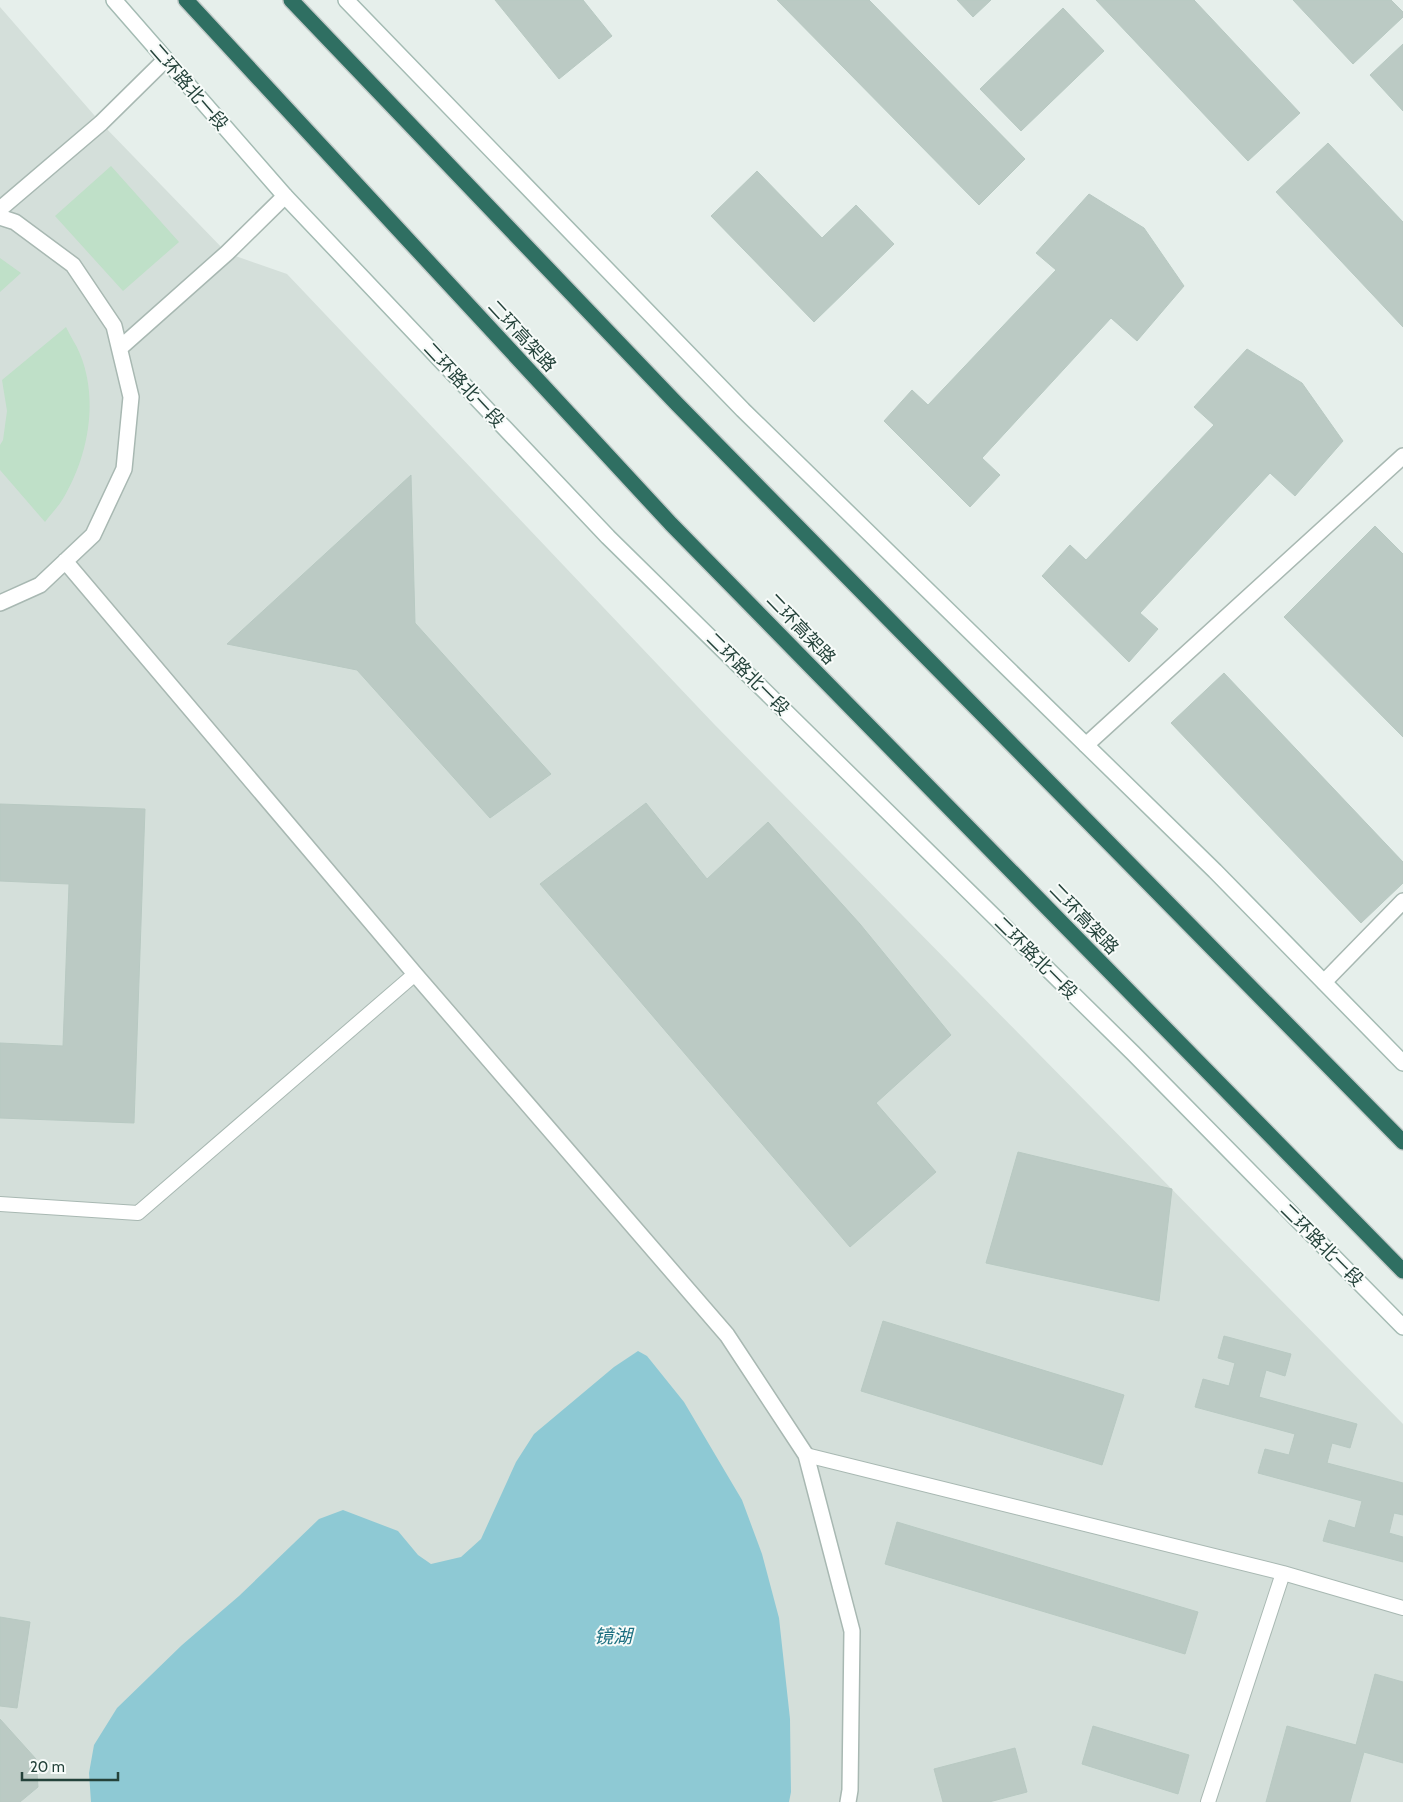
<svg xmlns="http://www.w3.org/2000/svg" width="1403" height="1802" font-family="Cabin,'Noto Sans SC',sans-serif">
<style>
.built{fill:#d4dfda}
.green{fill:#bfe0c8}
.water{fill:#8ec9d4}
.building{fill:#bbcac4;stroke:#b8c9c2}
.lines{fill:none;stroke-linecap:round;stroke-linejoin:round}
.lane-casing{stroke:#a8b8b2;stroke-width:16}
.street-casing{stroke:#a8b8b2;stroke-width:18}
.secondary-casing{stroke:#a4bbb3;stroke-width:18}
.highway-casing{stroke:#c2cac8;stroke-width:18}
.lane{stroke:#fff;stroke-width:14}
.street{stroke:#fff;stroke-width:15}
.secondary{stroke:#fff;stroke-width:15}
.highway{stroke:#2f6f62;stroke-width:15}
.labels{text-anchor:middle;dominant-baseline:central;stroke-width:4;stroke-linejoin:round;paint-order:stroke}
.street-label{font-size:18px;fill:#24423a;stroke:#f7fbf9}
.water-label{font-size:19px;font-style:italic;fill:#1c6f80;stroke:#f7fbf9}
</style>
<rect width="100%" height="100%" fill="#e6efeb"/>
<path class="built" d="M 0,7 L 101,123 L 227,253 L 287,274 L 714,724 L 1403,1424 L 1403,1802 L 0,1802 Z"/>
<path class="green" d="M 111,166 L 179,242 L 123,291 L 55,216 Z
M 0,258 L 21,273 L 0,292 Z
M 66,327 C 70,336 76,344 80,354 C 99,400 88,456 64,497 C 59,506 51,514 45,522 L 0,470 L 0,445 L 3,440 L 7,411 L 2,380 Z"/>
<path class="water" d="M 638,1351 L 647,1356 L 684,1402 L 742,1500 L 762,1554 L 779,1618 L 790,1719 L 791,1792 L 789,1802 L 91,1802 L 89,1773 L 94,1745 L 117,1708 L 182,1645 L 239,1596 L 319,1519 L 343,1510 L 398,1531 L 418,1555 L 431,1564 L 461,1557 L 481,1539 L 516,1462 L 534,1434 L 614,1367 Z"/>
<path class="building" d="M 495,0 L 583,0 L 612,36 L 559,79 Z
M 777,0 L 869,0 L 1025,159 L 979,205 Z
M 957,0 L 991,0 L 973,17 Z
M 1096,0 L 1194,0 L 1300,113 L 1248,161 Z
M 1293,0 L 1391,0 L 1403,12 L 1403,17 L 1353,64 Z
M 1063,8 L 1104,51 L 1021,131 L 980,89 Z
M 1403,44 L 1403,111 L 1370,75 Z
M 1328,143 L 1403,222 L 1403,327 L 1276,192 Z
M 757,171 L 822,238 L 856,205 L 894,244 L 814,322 L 711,216 Z
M 1089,194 L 1144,228 L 1184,286 L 1137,341 L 1111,318 L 982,458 L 1000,475 L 970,507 L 884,421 L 912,390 L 928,405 L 1056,270 L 1036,253 Z
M 1247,349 L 1302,383 L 1343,441 L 1295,496 L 1270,473 L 1140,613 L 1158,629 L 1129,662 L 1042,576 L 1070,545 L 1086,560 L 1214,425 L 1194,407 Z
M 411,475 L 415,623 L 551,774 L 490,818 L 357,670 L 227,644 Z
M 1375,526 L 1403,554 L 1403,737 L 1284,617 Z
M 1224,673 L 1403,862 L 1403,883 L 1361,923 L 1171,723 Z
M 646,803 L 707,879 L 768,822 L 860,924 L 951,1035 L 876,1103 L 936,1172 L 850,1247 L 540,884 Z
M 0,804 L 145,809 L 134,1123 L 0,1118 L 0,1043 L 63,1046 L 69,884 L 0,881 Z
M 1018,1152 L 1172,1189 L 1159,1301 L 986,1263 Z
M 883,1321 L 1124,1395 L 1102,1465 L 861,1391 Z
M 1224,1336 L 1291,1354 L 1285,1376 L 1266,1370 L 1259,1397 L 1357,1424 L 1350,1448 L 1332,1443 L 1327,1463 L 1403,1483 L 1403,1515 L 1394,1513 L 1389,1533 L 1403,1537 L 1403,1562 L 1323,1541 L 1329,1520 L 1355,1528 L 1362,1501 L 1258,1473 L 1265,1449 L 1289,1455 L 1295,1434 L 1195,1407 L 1203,1379 L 1229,1386 L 1235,1363 L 1218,1358 Z
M 897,1522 L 1198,1612 L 1185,1654 L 885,1564 Z
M 0,1617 L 30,1622 L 17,1708 L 0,1706 Z
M 1375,1674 L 1403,1682 L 1403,1763 L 1364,1752 L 1350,1802 L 1266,1802 L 1287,1726 L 1356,1745 Z
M 0,1719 L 36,1759 L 38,1787 L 20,1802 L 0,1802 Z
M 1093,1726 L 1189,1755 L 1178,1794 L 1082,1764 Z
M 1015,1748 L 1027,1792 L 989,1802 L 943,1802 L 934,1769 Z"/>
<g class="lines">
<defs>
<path id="lane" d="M 0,1204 L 138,1213 L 415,974
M 806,1455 L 1283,1573 L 1403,1608
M 1208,1802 L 1283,1573"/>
<path id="street" d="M 0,209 L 101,123 L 165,60
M 0,217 L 15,222 L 73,265 L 114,326 L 131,397 L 124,469 L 93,535 L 40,585 L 0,603
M 120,348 L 227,253 L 285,196
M 65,561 L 415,974 L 727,1335 L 806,1455 L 852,1631 L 850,1790 L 848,1802
M 1086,745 L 1403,456
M 1324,982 L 1403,901"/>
<path id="secondary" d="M 114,0 L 285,196 L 608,537 L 1133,1053 L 1403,1327
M 346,0 L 743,410 L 1215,871 L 1403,1063"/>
<path id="highway" d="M 186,0 L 671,524 L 1403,1271
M 291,0 L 677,404 L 1403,1142"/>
</defs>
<use href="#lane" class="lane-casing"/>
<use href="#street" class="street-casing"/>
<use href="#secondary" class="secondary-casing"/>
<use href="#highway" class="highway-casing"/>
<use href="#lane" class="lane"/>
<use href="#street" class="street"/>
<use href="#secondary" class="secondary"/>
<use href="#highway" class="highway"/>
</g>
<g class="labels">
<g class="street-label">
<text transform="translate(189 87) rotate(49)">二环路北一段</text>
<text transform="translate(522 336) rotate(47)">二环高架路</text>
<text transform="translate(464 385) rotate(47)">二环路北一段</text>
<text transform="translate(801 629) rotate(46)">二环高架路</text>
<text transform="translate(748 674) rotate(45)">二环路北一段</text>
<text transform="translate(1084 919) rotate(46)">二环高架路</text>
<text transform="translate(1036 958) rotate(45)">二环路北一段</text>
<text transform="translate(1322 1245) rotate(45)">二环路北一段</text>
</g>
<g class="water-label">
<text x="613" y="1636">镜湖</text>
</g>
</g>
<path d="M22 1772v8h96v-8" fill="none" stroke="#24423a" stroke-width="2.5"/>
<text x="30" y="1772" font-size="15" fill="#24423a" stroke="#f7fbf9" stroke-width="4" paint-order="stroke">20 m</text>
</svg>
